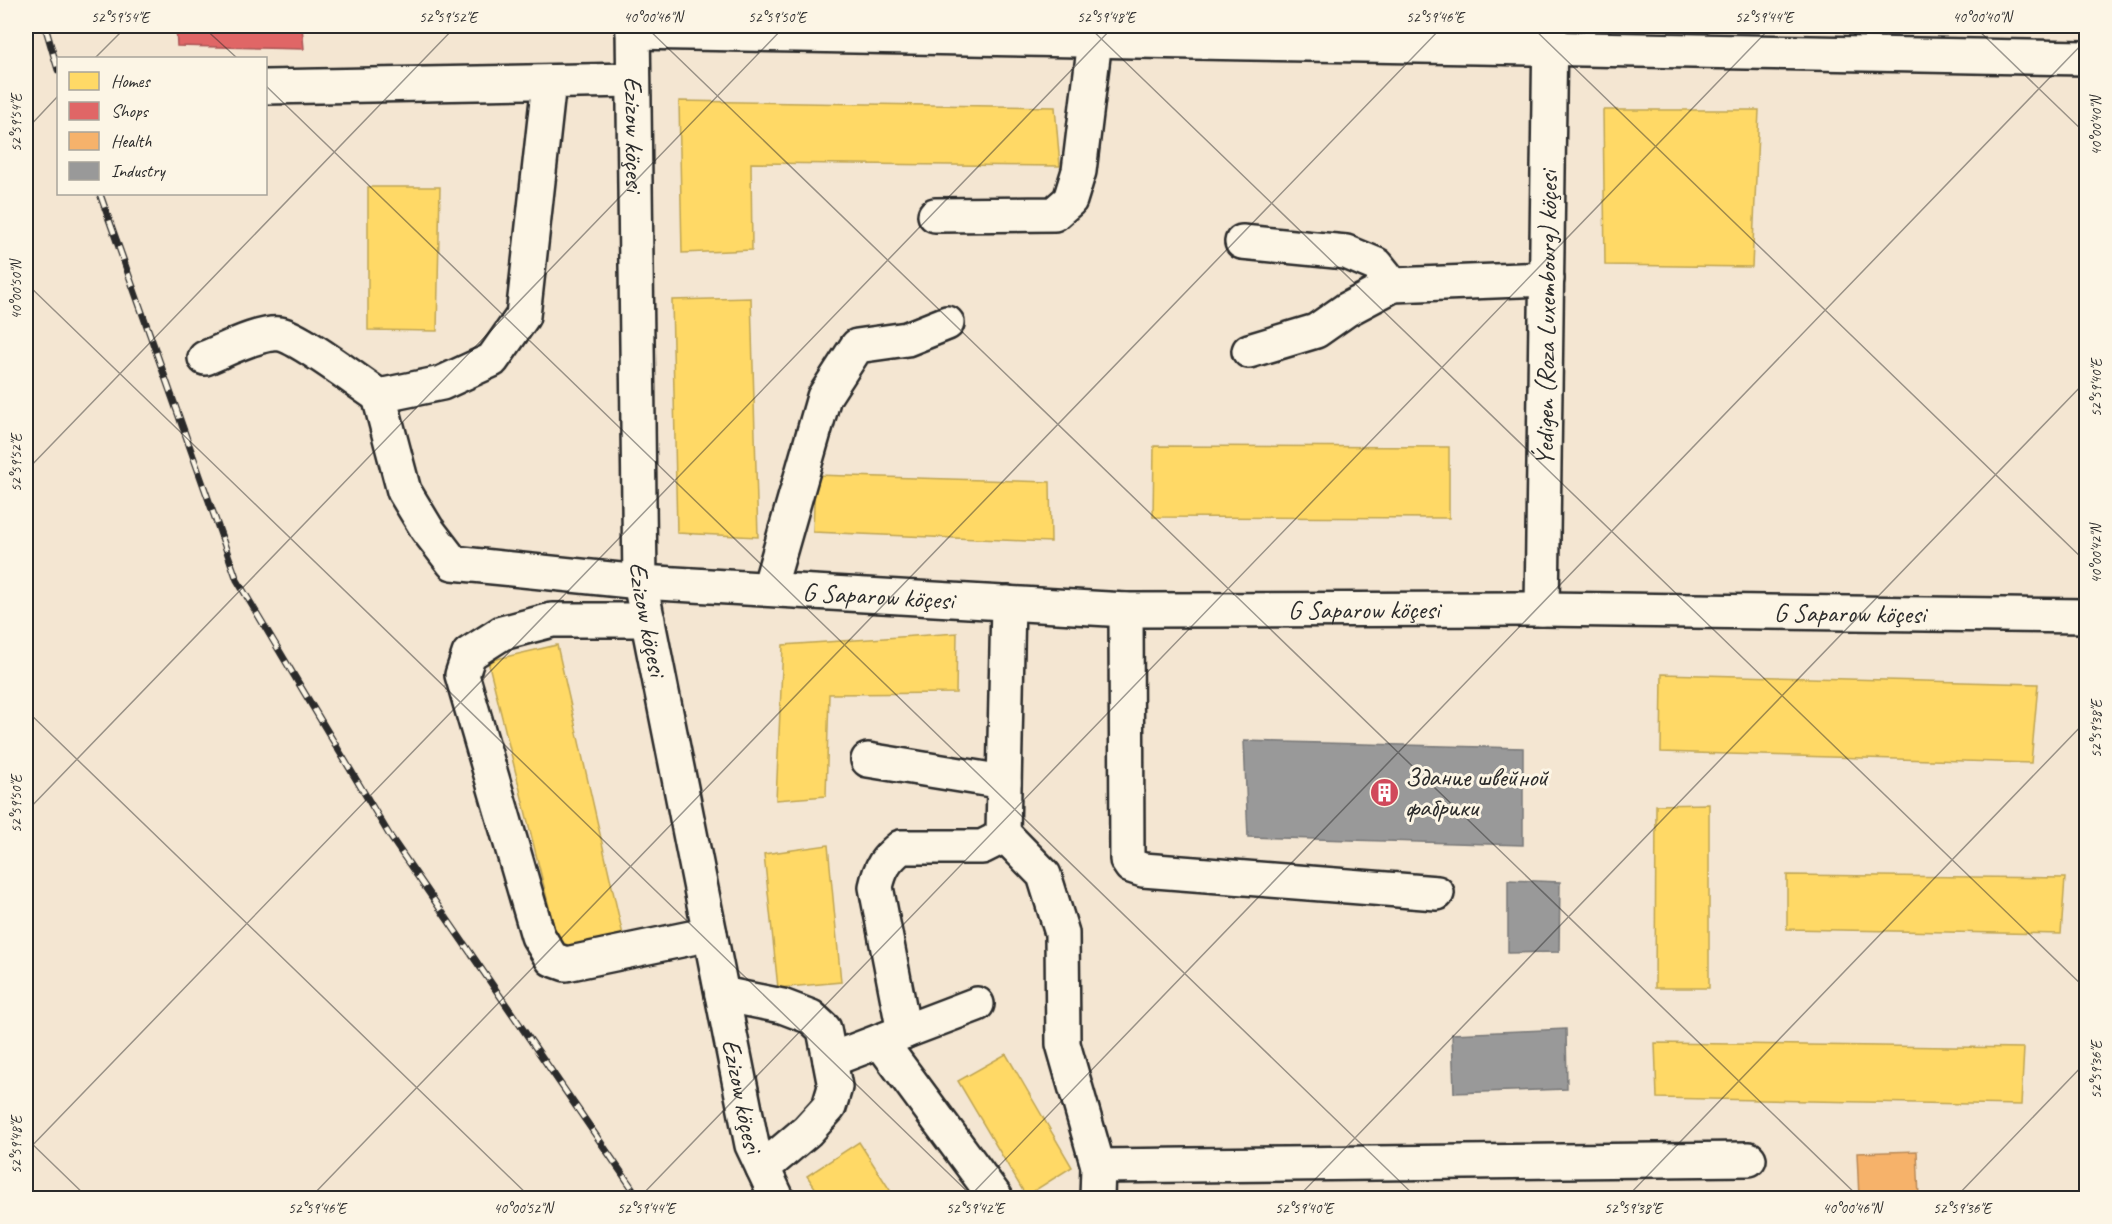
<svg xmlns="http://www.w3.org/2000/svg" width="2112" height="1224" font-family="Caveat,sans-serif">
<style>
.homes{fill:#ffd966;stroke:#bfa554;stroke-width:1.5}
.shops{fill:#e06666;stroke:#aa5454;stroke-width:1.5}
.health{fill:#f6b26b;stroke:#b98a58;stroke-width:1.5}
.industry{fill:#999;stroke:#787878;stroke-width:1.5}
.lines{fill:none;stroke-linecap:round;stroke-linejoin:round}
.minor-casing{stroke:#2b2b2b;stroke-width:38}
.minor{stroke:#fcf5e5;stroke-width:33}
.rail-casing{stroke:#2b2b2b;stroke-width:7}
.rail{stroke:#fcf5e5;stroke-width:4.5;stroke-dasharray:14;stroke-linecap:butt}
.ticks{fill:none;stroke:#2b2b2b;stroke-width:1.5;stroke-opacity:0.45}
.labels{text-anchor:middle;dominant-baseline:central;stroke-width:6;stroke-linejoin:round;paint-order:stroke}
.street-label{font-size:26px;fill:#2b2b2b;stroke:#fcf5e5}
.poi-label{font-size:26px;fill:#2b2b2b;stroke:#fcf5e5;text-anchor:start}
.neatline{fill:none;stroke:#2b2b2b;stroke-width:2}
.ticks-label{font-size:15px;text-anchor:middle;fill:#2b2b2b}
</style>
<rect width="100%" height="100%" fill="#f4e6d2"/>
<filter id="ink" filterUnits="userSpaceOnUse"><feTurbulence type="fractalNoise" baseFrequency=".0167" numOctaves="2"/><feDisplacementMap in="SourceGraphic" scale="12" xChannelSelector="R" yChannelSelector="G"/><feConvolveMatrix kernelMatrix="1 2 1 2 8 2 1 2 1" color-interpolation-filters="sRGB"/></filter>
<g filter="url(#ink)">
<path class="homes" d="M 679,101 L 1055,107 L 1060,166 L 751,163 L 752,250 L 682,253 Z
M 1603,110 L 1759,110 L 1752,267 L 1605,265 Z
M 368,187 L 440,187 L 437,331 L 368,330 Z
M 751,298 L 758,537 L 677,533 L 672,300 Z
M 1154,446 L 1449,447 L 1449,518 L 1153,517 Z
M 815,475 L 1050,482 L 1051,542 L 813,532 Z
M 957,633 L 956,693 L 829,694 L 826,796 L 776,800 L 783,645 Z
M 557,645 L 623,935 L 560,951 L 488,661 Z
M 1662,674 L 2038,684 L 2031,763 L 1661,752 Z
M 1709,804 L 1709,988 L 1655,988 L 1656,805 Z
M 828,845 L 841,982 L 778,988 L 764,854 Z
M 1787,875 L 2065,878 L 2061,934 L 1787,929 Z
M 1655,1043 L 2024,1048 L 2021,1105 L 1657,1098 Z
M 1006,1054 L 1072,1167 L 1026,1196 L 958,1081 Z
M 859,1142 L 895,1198 L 822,1198 L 807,1176 Z"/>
<path class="shops" d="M 176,26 L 302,26 L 304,49 L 177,46 Z"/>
<path class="health" d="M 1917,1151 L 1919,1198 L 1859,1198 L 1857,1153 Z"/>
<path class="industry" d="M 1244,741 L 1523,748 L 1523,845 L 1248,837 Z
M 1508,880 L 1560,882 L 1559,952 L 1508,953 Z
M 1566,1029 L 1567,1089 L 1454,1093 L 1452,1034 Z"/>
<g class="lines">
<defs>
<g id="minor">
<path id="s1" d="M 633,26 L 640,582 L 752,1145 L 777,1198"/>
<path d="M 633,32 L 2086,58"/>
<path d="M 266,87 L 633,80"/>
<path d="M 935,215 L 1054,214 L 1070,200 L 1079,171 L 1095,40"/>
<path d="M 1242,242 L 1346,252 L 1377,265 L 1393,285"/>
<path d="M 1249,351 L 1316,331 L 1346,310 L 1393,285 L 1547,279"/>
<path d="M 205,358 C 223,351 261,331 280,334 C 299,337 359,383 379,396 L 442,383 L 492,360 L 523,316 L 549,82"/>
<path id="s2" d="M 379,396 L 404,491 L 427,529 L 453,563 L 640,582 L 1126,610 L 1542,609 L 2086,616"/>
<path d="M 769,589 L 824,397 L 857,346 L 907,339 L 947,323"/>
<path id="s3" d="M 1542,609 L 1550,26"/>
<path d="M 1126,610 L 1127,860 L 1131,866 L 1143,870 L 1437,893"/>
<path d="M 648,620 L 552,620 L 502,633 L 469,654 L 462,675 L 538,936 L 552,959 L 566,964 L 710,934"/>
<path d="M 868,760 L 1004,782"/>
<path d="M 1003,833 L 1044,875 L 1062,933 L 1063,1044 L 1098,1166 L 1097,1198"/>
<path d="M 722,994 L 782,1006 L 811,1017 L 824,1029 L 835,1087 L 829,1107 L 807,1131 L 763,1168"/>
<path d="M 904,1032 L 876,887 C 880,868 886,859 901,847 L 982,847 L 994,841 L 1003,833 L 1008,603"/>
<path d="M 880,1041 L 996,1198"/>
<path d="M 830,1060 L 977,1004"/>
<path d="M 1098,1166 L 1749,1159"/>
</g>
</defs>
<use href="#minor" class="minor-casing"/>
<use href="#minor" class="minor"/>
<defs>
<path id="rail" d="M 45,26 L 58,70
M 100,194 L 237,580 L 390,836 L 639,1198"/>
</defs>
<use href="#rail" class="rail-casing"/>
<use href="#rail" class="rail"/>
</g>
</g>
<path class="ticks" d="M 202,26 L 237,58M 645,26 L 1860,1198M 1088,26 L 2086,989M 1531,26 L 2086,562M 1974,26 L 2086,134M 95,58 L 127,26M 266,86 L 1417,1198M 26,130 L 58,96M 26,283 L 974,1198M 26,471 L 456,26M 26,710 L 531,1198M 26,812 L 785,26M 26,1138 L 88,1198M 26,1152 L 1114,26M 310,1198 L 1443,26M 639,1198 L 1772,26M 968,1198 L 2086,40M 1297,1198 L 2086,381M 1626,1198 L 2086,721M 1955,1198 L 2086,1062"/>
<defs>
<symbol id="building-disc" viewBox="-11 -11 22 22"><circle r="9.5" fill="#d1495b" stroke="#fcf5e5"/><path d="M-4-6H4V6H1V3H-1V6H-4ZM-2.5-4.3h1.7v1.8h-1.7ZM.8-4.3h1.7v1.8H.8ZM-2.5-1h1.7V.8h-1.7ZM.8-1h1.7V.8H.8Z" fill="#fff"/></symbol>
</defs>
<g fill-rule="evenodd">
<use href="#building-disc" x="1368" y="776" width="33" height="33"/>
</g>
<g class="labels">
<g class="street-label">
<text stroke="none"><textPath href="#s1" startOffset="108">Ezizow köçesi</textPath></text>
<text stroke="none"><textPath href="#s3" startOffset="291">Ýedigen (Roza Luxembourg) köçesi</textPath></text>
<text stroke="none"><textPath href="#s2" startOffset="612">G Saparow köçesi</textPath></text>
<text stroke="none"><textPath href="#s2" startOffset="1098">G Saparow köçesi</textPath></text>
<text stroke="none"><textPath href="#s2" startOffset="1584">G Saparow köçesi</textPath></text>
<text stroke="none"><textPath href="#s1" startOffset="594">Ezizow köçesi</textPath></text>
<text stroke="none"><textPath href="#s1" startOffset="1080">Ezizow köçesi</textPath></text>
</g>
<g class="poi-label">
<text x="1405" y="777">Здание швейной<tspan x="1405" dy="30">фабрики</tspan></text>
</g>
</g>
<rect width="2112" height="1224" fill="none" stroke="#fcf5e5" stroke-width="66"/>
<rect x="57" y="57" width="210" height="138" fill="#fcf5e5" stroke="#a8a49b" stroke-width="1.5"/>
<rect x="69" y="72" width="30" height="18" fill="#ffd966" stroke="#a8a49b" stroke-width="1.5"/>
<text x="111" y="87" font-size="18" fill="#2b2b2b">Homes</text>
<rect x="69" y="102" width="30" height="18" fill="#e06666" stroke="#a8a49b" stroke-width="1.5"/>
<text x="111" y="117" font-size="18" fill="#2b2b2b">Shops</text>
<rect x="69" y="132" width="30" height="18" fill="#f6b26b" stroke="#a8a49b" stroke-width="1.5"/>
<text x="111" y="147" font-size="18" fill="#2b2b2b">Health</text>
<rect x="69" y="162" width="30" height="18" fill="#999999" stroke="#a8a49b" stroke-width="1.5"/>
<text x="111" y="177" font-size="18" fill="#2b2b2b">Industry</text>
<rect x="33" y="33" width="2046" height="1158" class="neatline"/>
<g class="ticks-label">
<text x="120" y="22">52°59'54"E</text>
<text x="448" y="22">52°59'52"E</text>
<text x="653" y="22">40°00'46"N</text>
<text x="777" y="22">52°59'50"E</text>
<text x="1106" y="22">52°59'48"E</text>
<text x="1435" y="22">52°59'46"E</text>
<text x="1764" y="22">52°59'44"E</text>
<text x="1982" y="22">40°00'40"N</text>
<text transform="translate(16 123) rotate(-90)" y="5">52°59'54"E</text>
<text transform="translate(2096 126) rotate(-90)" y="5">40°00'40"N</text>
<text transform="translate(16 290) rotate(-90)" y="5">40°00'50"N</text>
<text transform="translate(2096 388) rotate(-90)" y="5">52°59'40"E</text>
<text transform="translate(16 463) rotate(-90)" y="5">52°59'52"E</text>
<text transform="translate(2096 554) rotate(-90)" y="5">40°00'42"N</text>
<text transform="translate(2096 729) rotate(-90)" y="5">52°59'38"E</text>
<text transform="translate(16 804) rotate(-90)" y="5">52°59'50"E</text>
<text transform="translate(2096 1070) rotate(-90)" y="5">52°59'36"E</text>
<text transform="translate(16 1145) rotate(-90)" y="5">52°59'48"E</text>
<text x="317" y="1213">52°59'46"E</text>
<text x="523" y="1213">40°00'52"N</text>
<text x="646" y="1213">52°59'44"E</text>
<text x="975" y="1213">52°59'42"E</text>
<text x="1304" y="1213">52°59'40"E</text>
<text x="1633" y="1213">52°59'38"E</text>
<text x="1852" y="1213">40°00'46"N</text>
<text x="1962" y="1213">52°59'36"E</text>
</g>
</svg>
